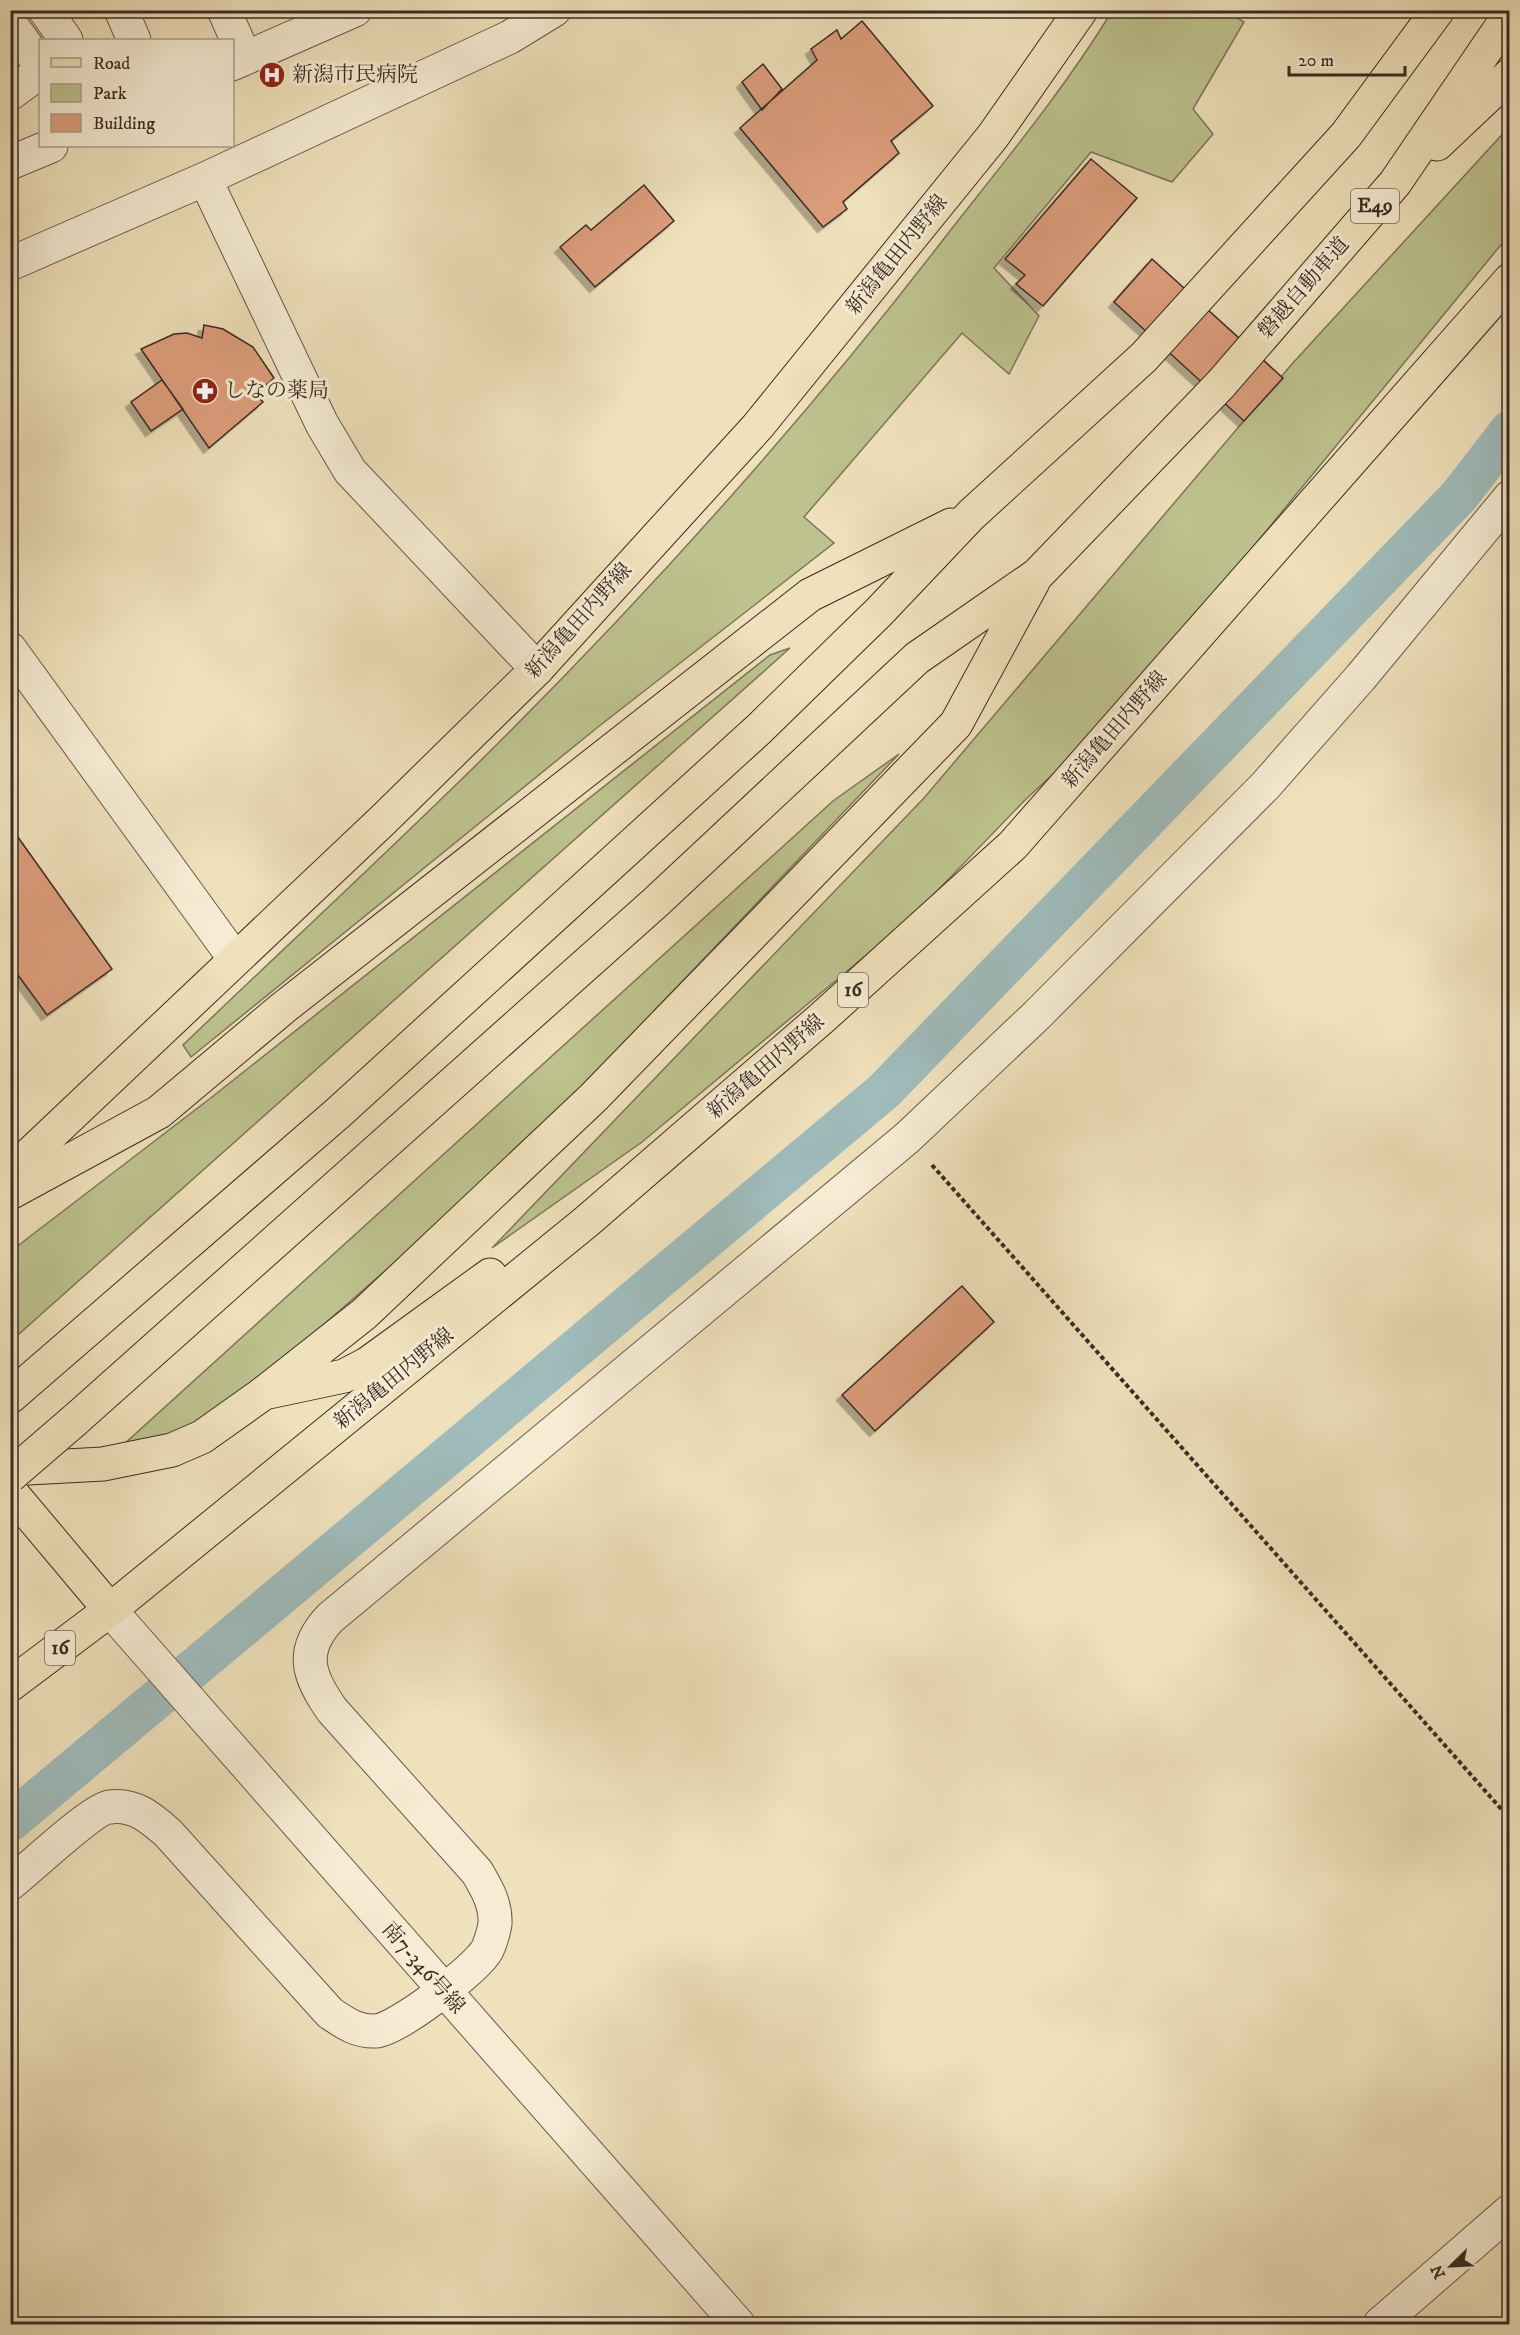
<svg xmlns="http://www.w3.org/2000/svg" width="1520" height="2335" font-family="'IM FELL DW Pica','Noto Serif JP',serif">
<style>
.green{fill:#bdc28e;stroke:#7c7659;stroke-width:1.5}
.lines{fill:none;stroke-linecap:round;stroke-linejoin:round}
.canal{stroke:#9fbbbb;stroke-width:40}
.building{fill:#dd9e7d;stroke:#3b2a24;stroke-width:1.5;filter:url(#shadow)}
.minor-casing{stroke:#68584a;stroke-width:35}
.major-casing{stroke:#3b2a24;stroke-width:35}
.highway-casing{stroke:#3b2a24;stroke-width:35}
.path{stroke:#3b2a24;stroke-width:4;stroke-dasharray:4.5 3;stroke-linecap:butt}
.minor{stroke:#f5ecd3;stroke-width:33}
.major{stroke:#efe1bc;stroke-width:33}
.highway{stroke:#efe1bc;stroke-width:33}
.highway-bridge-casing{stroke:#3b2a24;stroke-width:35;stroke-linecap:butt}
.highway-bridge{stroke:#efe1bc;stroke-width:33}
.labels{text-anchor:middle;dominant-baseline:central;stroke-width:6;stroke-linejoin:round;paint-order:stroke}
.shield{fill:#f5ecd3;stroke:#736458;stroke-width:1.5}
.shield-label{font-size:20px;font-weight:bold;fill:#3b2a24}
.poi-label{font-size:21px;fill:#3b2a24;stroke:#f5ecd3;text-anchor:start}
.street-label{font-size:21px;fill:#3b2a24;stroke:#f5ecd3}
</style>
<defs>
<filter id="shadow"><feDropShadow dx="-5.5" dy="5.5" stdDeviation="0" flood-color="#0004"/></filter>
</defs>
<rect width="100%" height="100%" fill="#efe1bc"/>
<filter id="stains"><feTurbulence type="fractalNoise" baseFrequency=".00333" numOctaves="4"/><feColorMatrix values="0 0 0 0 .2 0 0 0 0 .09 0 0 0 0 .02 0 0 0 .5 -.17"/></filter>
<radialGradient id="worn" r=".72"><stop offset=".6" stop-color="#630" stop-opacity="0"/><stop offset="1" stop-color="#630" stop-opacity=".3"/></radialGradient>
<path class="green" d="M 1112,11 L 1226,11 L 1244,22 L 1193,109 L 1213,134 L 1172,182 L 1091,152 L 994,268 L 1039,316 L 1009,374 L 962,333 L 804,517 L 834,543 L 598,727 L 191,1057 L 183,1045 C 277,955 373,866 467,774 C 638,606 800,426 946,236 C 1003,163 1064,90 1112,11 Z
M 1509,127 L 1509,235 L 1107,725 L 1026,799 L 912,917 L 642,1142 L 492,1248 L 924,798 L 1292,364 Z
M 790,648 L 11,1341 L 11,1251 L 212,1097 L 770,655 Z
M 899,754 L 510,1162 L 244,1394 L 173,1442 L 111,1456 L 833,801 Z"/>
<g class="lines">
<path class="canal" d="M 10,1822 L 884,1091 L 1459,496 L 1510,430"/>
</g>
<path class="building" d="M 862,21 L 933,106 L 891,141 L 899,153 L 843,202 L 847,209 L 823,227 L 740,128 L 817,60 L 811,49 L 837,30 L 841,39 Z
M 763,64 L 782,89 L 762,110 L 742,82 Z
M 1091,159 L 1137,198 L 1043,306 L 1016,284 L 1025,275 L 1005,259 Z
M 644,185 L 674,221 L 595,287 L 560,247 L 586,225 L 591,230 Z
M 1152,259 L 1283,378 L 1244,421 L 1114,302 Z
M 204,325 L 223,329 L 253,347 L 274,378 L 256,394 L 263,402 L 209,448 L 141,349 L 174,334 L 187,333 L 202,338 Z
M 162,380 L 183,409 L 151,431 L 131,402 Z
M 10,826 L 112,969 L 47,1015 L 10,964 Z
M 962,1286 L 994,1322 L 875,1431 L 842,1395 Z"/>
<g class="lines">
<defs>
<path id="minor" d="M 45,10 L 66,40
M 121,10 L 134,40
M 224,10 L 245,58
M 10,23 L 40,65
M 232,64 L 355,10
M 10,94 L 40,72
M 10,163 L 51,146
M 205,179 L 322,424 L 350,471 L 537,669
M 10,264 L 205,179 L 510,37 L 554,10
M 10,649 L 235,959
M 110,1610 L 738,2324
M 10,1884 C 28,1870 93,1808 110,1807 C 135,1804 151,1818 168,1833 L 330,2013 C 345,2023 357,2032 376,2031 C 398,2029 476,1969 487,1950 C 490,1944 494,1931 495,1924 C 496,1904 487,1889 477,1872 L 332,1710 C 308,1676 299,1651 330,1618 L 907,1138 L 1037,1015 L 1265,786 L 1361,677 L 1510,497
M 1380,2324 L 1510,2211"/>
<path id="major" d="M 10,1173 L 383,820 L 537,669 L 758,426 L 993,136 L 1081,10
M 10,1469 L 103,1464 L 172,1450 L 202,1437 L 264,1393 L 344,1376 L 367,1364 L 490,1275
M 10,1491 L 110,1610
M 10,1685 L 110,1610 L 586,1222 L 823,1017 L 1013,845 L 1510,280"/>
<path id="highway" d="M 1437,144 L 1510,75
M 10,1193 L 159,1112 L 283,1008 L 810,595 L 951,525
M 264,1393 L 364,1314 L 593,1098 L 956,724 L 1033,582
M 10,1397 L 338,1113 L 759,729 L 879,612 L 971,515 L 1144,357 L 1346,135 L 1438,10
M 75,1420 L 656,902 L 917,658 L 1037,575 L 1221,384 L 1395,183 L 1510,14"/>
</defs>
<use href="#minor" class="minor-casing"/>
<use href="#major" class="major-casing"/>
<use href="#highway" class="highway-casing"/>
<path class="path" d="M 932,1165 L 1510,1819"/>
<use href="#minor" class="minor"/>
<use href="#major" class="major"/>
<use href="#highway" class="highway"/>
<defs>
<path id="highway-bridge" d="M 10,1476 L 75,1420"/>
</defs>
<use href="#highway-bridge" class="highway-bridge-casing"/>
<use href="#highway-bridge" class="highway-bridge"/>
</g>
<defs>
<symbol id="hospital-disc" viewBox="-11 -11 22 22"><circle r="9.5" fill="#8f2418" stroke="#f5ecd3"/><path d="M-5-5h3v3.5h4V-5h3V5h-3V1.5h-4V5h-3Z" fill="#fff"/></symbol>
<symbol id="pharmacy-disc" viewBox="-11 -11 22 22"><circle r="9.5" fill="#8f2418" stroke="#f5ecd3"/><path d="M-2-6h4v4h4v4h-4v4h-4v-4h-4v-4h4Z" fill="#fff"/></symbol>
</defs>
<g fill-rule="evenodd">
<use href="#hospital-disc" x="257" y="60" width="30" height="30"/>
<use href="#pharmacy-disc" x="190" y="376" width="30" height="30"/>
</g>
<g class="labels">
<g class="shield">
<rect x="1351" y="189" width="48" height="34" rx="4.5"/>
<rect x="838" y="973" width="30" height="34" rx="4.5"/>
<rect x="45" y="1631" width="30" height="34" rx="4.5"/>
</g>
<g class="shield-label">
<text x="1375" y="206">E49</text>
<text x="853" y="990">16</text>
<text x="60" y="1648">16</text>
</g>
<g class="poi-label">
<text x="292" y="75">新潟市民病院</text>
<text x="224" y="391">しなの薬局</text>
</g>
<g class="street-label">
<text transform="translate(897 255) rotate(-51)">新潟亀田内野線</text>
<text transform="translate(1304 288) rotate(-49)">磐越自動車道</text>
<text transform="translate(579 621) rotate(-48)">新潟亀田内野線</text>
<text transform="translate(1115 730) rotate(-49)">新潟亀田内野線</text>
<text transform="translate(766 1067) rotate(-41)">新潟亀田内野線</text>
<text transform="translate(394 1379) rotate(-39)">新潟亀田内野線</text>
<text transform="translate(423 1968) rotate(49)">南7-346号線</text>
</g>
</g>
<rect width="1520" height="2335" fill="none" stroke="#efe1bc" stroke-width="36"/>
<rect x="12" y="12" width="1496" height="2311" fill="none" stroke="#3b2a24" stroke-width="3"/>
<rect x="18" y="18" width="1484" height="2299" fill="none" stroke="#3b2a24" stroke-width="1.5"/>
<rect x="39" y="39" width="195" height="108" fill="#f5ecd3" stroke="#ab9e8d" stroke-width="1.5"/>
<rect x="51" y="58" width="30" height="9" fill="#efe1bc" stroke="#ab9e8d" stroke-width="1.5"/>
<text x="93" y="69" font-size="18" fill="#3b2a24">Road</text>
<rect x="51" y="84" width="30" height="18" fill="#bdc28e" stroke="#ab9e8d" stroke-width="1.5"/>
<text x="93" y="99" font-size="18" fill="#3b2a24">Park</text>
<rect x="51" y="114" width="30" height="18" fill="#dd9e7d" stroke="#ab9e8d" stroke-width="1.5"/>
<text x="93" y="129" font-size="18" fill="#3b2a24">Building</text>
<g transform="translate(1451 2266) rotate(246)" stroke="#f5ecd3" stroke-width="4.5" paint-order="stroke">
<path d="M0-4.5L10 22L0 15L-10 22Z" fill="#3b2a24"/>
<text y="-9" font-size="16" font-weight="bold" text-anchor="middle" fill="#3b2a24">N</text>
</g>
<path d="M1289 66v9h116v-9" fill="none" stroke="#3b2a24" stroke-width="3"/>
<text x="1298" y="66" font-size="18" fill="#3b2a24" stroke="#f5ecd3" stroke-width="4.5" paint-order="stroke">20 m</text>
<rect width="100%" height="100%" filter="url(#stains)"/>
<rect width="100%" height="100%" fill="url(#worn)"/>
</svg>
